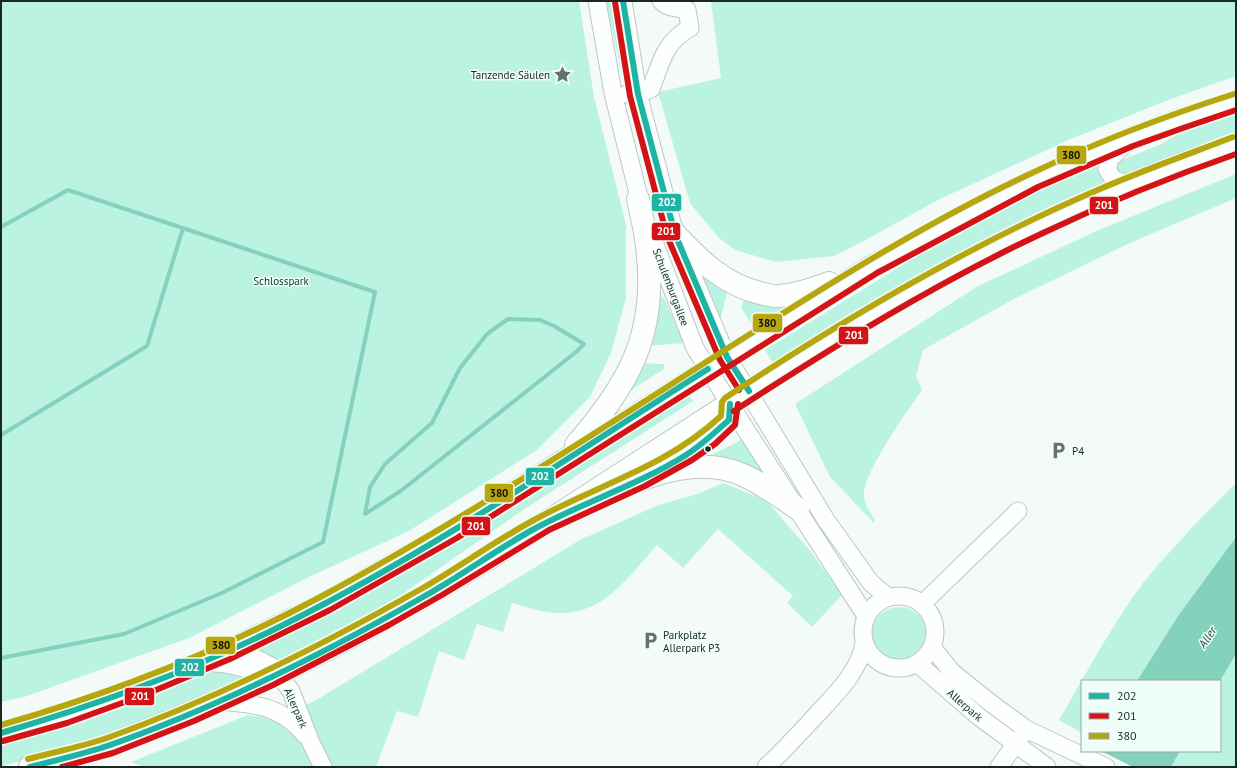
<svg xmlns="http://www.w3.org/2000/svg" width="1237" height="768" font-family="'PT Sans',sans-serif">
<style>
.green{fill:#bbf3e3}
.water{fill:#84d1bc}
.pier{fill:#f4faf8}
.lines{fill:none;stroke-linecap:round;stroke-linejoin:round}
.stream{stroke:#84d1bc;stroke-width:4}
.minor-casing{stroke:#bec7c4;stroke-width:19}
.major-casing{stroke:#bec7c4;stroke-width:24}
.minor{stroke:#fdfefe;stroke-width:17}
.major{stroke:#fdfefe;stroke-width:22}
.bus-1-casing{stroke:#f0fef9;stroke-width:9}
.bus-2-casing{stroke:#f0fef9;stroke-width:9}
.bus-3-casing{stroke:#f0fef9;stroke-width:9}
.bus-1{stroke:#1fb3a4;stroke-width:6}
.bus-2{stroke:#d51317;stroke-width:6}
.bus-3{stroke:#b7a60e;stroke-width:6}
.bus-dot{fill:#1a2723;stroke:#f0fef9;stroke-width:1.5}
.labels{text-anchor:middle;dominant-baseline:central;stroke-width:3;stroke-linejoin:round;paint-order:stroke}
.poi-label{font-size:11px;fill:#1a2723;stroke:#f0fef9;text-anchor:start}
.park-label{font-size:11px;fill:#083a2e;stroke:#f0fef9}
.street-label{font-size:11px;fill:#1a2723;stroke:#f0fef9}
.water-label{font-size:12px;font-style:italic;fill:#19473b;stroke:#f0fef9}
.line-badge{stroke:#f0fef9;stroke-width:1.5}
.badge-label{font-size:11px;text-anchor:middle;font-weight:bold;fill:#fff}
.pale-badge-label{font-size:11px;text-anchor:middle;font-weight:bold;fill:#111}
</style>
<rect width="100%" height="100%" fill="#f4faf8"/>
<path class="green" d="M 1,1 L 579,1 L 594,97 L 626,225 L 626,298 L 611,353 L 590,397 L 537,450 L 409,531 L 311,576 L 189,638 L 24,697 L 1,702 Z
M 606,1 L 614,1 L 626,83 L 624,83 Z
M 711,1 L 1236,1 L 1236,76 L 1171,99 L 1071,139 L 940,199 L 860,243 L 834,256 L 776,262 L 735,250 L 719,238 L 690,203 L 658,92 L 721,78 Z
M 1236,112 L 1236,137 L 1123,177 L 1115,169 L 1116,164 L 1120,161 L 1161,144 L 1191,126 Z
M 1102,160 L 1109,184 L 773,364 L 765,350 L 964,227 L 1036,190 Z
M 1236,174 L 1236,198 L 1130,243 L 1012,300 L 923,350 L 916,376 L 922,390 C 908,410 863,473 864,495 C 864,505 870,512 875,520 L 874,523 L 830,477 L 795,404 L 978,286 L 1101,229 Z
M 703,276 L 728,289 L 720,321 L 703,279 Z
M 659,295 L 664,298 L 684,343 L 646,346 Z
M 745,296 L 793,305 L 754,328 L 741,308 Z
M 639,363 L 664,364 L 664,369 L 620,397 Z
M 687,392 L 693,401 L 523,510 L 404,593 L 340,633 L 278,663 L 252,651 Z
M 743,439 L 768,475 L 709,456 Z
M 723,483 L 766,500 L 811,552 L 842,595 L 812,627 L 787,603 L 793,596 L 718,529 L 683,568 L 657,545 C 624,582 598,623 541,611 C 531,609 521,605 512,603 L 503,632 L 477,624 L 464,660 L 439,651 L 418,717 L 397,711 L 376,767 L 144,767 L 131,762 L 248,715 L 262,717 L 273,721 L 318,699 L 580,540 L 656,506 L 700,493 Z
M 1236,483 L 1236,537 L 1178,616 L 1137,681 L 1082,681 L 1082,733 L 1059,720 C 1086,674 1111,626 1143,583 C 1172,547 1204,515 1236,483 Z
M871 635a28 28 0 1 1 56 0a28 28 0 1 1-56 0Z
M 1236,654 L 1236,767 L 1171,767 L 1180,751 L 1220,751 L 1220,681 Z
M 213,670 L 254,676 L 83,746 L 1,766 L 1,743 L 70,725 L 123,707 Z"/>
<path class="water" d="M 1236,537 L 1236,654 L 1220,681 L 1137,681 L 1178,616 Z
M 1097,751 L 1180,751 L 1171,767 L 1089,767 Z"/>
<path class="pier" d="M 1095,751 L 1101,751 L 1133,767 L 1094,767 L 1088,764 Z"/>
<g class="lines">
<path class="stream" d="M 1,227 L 68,190 L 375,292 L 323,542 L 224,592 L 124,634 L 1,658
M 508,319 L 540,320 L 554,326 L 584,344 L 576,352 L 402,490 L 365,514 L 370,487 L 385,464 L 432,423 L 460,368 L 487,334 Z
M 1,435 L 147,346 L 183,228"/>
<defs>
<path id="minor" d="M 597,1 L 613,93 L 642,209
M 623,1 L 638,94 L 675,234 L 727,357 L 826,520 L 871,583 L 888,597
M 627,94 L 638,94 L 651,89 C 661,63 664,42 690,28 L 687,10 C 679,8 667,8 661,1
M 1126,143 L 1110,159 L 1107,169 L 1113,179 L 1128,185
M 651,234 L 695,348 L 746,430 L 866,616
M 660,470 C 685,455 709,441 729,420 L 730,404
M863 632a36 36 0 1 1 72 0a36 36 0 1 1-72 0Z
M 922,604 L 1018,511
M 932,647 L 952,672 L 988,701 L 1026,729 L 1106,767
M 226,652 L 239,653 L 251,656 L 273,667 L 291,691 L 311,743 L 323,767
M 214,663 C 234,663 251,672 270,674
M 917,663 L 978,716 L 1047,767
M 218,701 C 254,704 281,705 305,735
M 766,767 C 781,753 795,738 809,723 C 830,699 859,675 864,643
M 999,767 L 1022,735"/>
<path id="major" d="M 675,234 C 699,260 725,285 760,293 C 766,294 772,297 778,296 C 796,295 812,289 829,283
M 576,445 C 627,386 656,337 648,256 C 647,237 642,218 638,199
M 614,491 C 653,473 701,456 743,475 C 763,484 780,496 798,509
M 1,733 L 64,715 L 141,688 L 226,652 L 326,603 L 453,531 L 873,266 L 952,223 L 1035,180 L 1130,139 L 1180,120 L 1236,102
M 30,767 C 56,760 84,754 109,745 C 131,738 152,728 173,720 C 304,667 428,598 547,522 C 647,458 746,391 847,330 C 970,256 1100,190 1236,145"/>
</defs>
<use href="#minor" class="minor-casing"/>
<use href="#major" class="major-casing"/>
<use href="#minor" class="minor"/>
<use href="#major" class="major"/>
<defs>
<path id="bus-1" d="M 623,1 L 638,94 L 675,234 L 727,357 L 749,391
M 1,733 C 100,704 197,669 289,622 C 435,549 570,456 708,369
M 30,767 C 57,760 84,754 110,745 C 219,707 323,654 423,597 C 461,576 496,550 534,529 C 584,502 638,485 686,455 C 702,445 715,432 729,420 L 730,404"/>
<path id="bus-2" d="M 615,2 L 630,96 L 667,236 L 720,360 L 739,390
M 734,411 C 834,346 936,283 1043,233 C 1106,203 1170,177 1236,154
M 3,741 L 67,723 L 144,695 L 230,659 L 330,610 L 457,538 L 877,273 L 1038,187 L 1133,146 L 1183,128 L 1236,110
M 62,767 L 113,753 L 194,721 L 273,685 L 389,625 L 442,595 L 549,530 L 645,486 L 692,460 L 715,444 L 735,425 L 738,404"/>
<path id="bus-3" d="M 1,725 C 113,693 222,650 324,595 C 470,516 608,424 747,336 C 840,277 933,219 1032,173 C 1097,142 1165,116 1234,94
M 28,759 C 54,752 81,747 107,738 C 216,699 321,646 421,589 C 459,567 495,541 534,520 C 599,484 665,468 721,416 L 722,402 L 725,398 C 844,319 969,245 1100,189 C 1144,170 1189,154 1233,137"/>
</defs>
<use href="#bus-1" class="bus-1-casing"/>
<use href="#bus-2" class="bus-2-casing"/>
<use href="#bus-3" class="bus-3-casing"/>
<use href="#bus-1" class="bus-1"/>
<use href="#bus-2" class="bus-2"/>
<use href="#bus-3" class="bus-3"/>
</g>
<defs>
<symbol id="sight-bare" viewBox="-9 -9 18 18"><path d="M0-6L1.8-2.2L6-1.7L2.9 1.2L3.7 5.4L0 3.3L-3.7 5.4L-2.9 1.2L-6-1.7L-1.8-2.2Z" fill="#66716e" stroke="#f0fef9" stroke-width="2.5" paint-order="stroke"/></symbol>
<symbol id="parking-bare" viewBox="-9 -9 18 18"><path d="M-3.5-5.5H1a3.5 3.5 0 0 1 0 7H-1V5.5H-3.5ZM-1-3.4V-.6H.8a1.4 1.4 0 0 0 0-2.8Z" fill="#66716e" stroke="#f0fef9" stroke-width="2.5" paint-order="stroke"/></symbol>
</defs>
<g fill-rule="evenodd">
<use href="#sight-bare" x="550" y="62" width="25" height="25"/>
<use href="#parking-bare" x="1046" y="438" width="25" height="25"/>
<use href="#parking-bare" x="638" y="628" width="25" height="25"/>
</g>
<circle class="bus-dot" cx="708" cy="449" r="3.5"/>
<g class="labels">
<g class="poi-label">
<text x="550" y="75" text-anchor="end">Tanzende Säulen</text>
<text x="1072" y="451">P4</text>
<text x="663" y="635">Parkplatz<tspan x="663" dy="13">Allerpark P3</tspan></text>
</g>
<g class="park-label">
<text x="281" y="281">Schlosspark</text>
</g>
<g class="street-label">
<text transform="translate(671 287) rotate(69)">Schulenburgallee</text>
<text transform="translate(965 705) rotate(41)">Allerpark</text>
<text transform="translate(296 708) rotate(66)">Allerpark</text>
</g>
<g class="water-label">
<text transform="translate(1207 637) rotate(-56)">Aller</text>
</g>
</g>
<g class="line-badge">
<rect x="1056" y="145" width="31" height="20" rx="4" fill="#b7a60e"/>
<rect x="651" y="193" width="31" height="19" rx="4" fill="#1fb3a4"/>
<rect x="1089" y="196" width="30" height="19" rx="4" fill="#d51317"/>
<rect x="651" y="222" width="30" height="19" rx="4" fill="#d51317"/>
<rect x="752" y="313" width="31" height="20" rx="4" fill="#b7a60e"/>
<rect x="838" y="326" width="31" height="19" rx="4" fill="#d51317"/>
<rect x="525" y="467" width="30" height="19" rx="4" fill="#1fb3a4"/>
<rect x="484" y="483" width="30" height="20" rx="4" fill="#b7a60e"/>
<rect x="461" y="516" width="30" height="20" rx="4" fill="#d51317"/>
<rect x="205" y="636" width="31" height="19" rx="4" fill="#b7a60e"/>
<rect x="174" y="658" width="31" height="19" rx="4" fill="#1fb3a4"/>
<rect x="124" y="687" width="31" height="19" rx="4" fill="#d51317"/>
</g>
<g class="badge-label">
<text x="667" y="206">202</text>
<text x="1104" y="209">201</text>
<text x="666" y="235">201</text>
<text x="854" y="339">201</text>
<text x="540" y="480">202</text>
<text x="476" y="530">201</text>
<text x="190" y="671">202</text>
<text x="140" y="700">201</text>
</g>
<g class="pale-badge-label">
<text x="1071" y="159">380</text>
<text x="767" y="327">380</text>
<text x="499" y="497">380</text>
<text x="221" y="649">380</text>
</g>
<rect width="1237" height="768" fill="none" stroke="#1a2723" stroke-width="4"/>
<rect x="1081" y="680" width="140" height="72" fill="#f0fef9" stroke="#9aa8a3"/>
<rect x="1089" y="693" width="20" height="6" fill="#1fb3a4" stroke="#9aa8a3"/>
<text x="1117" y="700" font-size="12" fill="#1a2723">202</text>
<rect x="1089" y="713" width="20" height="6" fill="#d51317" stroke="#9aa8a3"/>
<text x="1117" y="720" font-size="12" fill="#1a2723">201</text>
<rect x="1089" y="733" width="20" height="6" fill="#b7a60e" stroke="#9aa8a3"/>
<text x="1117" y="740" font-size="12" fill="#1a2723">380</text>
</svg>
